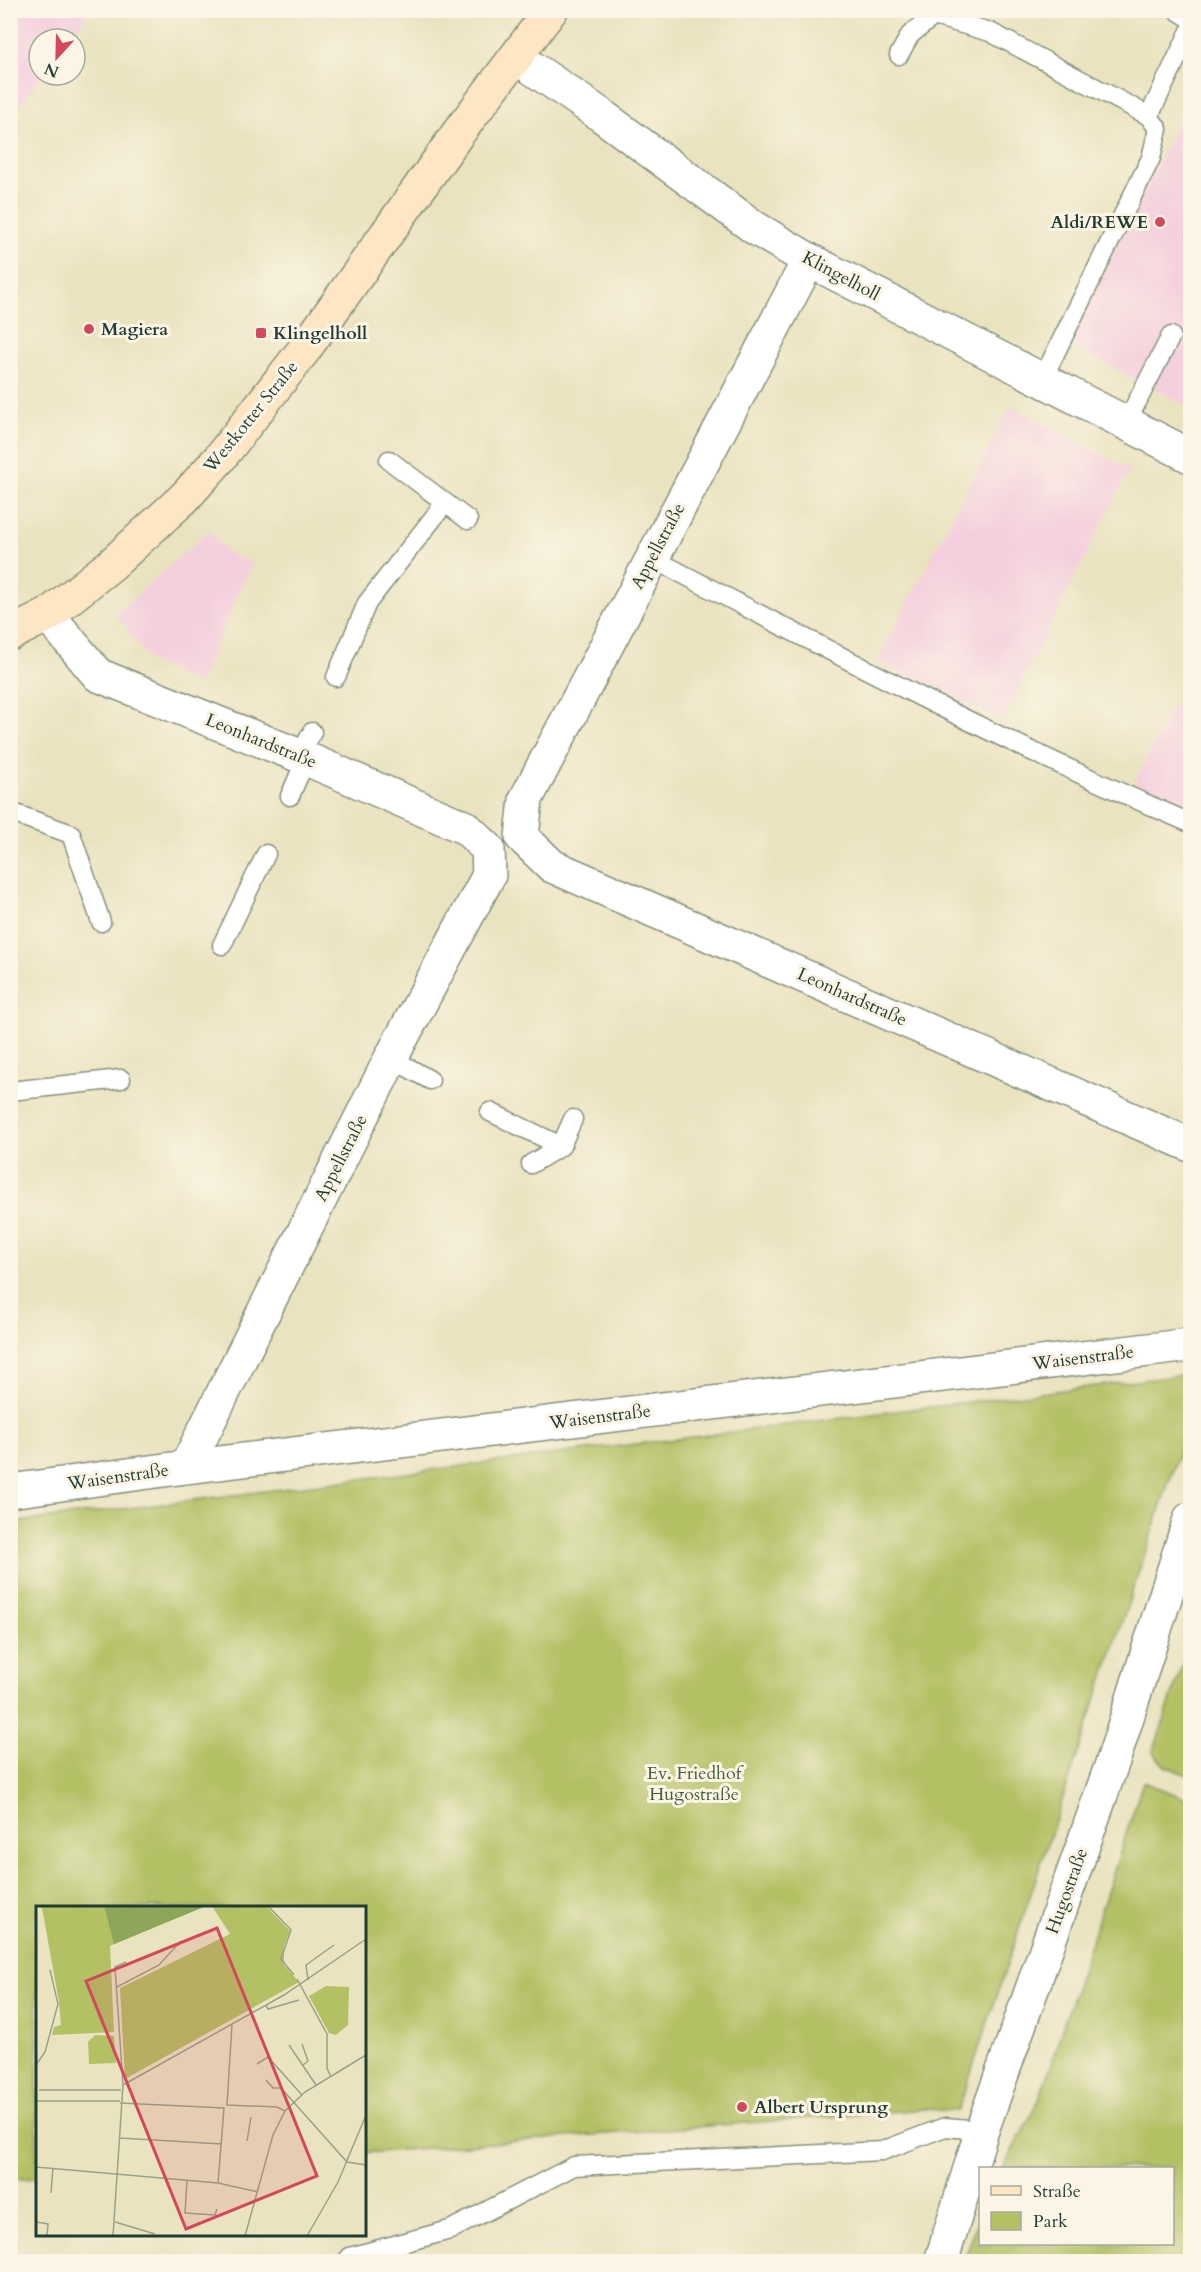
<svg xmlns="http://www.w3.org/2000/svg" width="1201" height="2272" font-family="Cardo,serif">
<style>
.built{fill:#f4cfdd}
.green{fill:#b3c063;stroke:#697e4c;stroke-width:1.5}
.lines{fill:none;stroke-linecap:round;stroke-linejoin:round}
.service-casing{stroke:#84907a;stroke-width:21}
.minor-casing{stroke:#84907a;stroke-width:36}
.tertiary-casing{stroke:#84907a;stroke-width:36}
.secondary-casing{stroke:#84907a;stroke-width:36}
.service{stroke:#fff;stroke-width:18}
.minor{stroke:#fff;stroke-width:33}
.tertiary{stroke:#fff;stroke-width:33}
.secondary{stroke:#fce6c4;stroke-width:33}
.poi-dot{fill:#d1495b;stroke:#fcf5e5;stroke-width:2}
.labels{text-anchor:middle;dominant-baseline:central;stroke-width:6;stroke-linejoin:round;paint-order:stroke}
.poi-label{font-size:18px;font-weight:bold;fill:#1f3d34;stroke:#fcf5e5;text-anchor:start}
.street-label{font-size:18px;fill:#1f3d34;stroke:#fcf5e5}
.park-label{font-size:18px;fill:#445e40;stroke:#fcf5e5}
.inset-road{fill:none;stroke:#99a188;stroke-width:1.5}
.view{fill:#d1495b;fill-opacity:0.15;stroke:#d1495b;stroke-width:3}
.inset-edge{fill:none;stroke:#1f3d34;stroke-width:3}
</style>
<rect width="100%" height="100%" fill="#fcf5e5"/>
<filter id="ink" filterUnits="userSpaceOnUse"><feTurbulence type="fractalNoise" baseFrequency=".0167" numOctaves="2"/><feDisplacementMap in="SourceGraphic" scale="12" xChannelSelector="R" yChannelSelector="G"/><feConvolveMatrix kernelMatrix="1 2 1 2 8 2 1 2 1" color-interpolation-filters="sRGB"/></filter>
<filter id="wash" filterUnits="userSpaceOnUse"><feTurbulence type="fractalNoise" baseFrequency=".008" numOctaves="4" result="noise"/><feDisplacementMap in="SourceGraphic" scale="24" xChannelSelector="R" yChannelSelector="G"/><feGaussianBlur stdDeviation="1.35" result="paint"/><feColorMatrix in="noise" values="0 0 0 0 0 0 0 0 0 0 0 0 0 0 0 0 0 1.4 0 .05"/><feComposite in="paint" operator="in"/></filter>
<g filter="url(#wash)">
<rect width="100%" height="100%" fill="#eae3c0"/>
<path class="built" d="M 11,10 L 90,11 L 68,39 L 39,39 L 39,75 L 42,75 L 11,117 Z
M 1190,98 L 1190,407 L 1069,345 Z
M 1010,407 L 1130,469 L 1002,720 L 877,661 Z
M 209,531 L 231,555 L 252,563 L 199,683 L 150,661 L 117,615 L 121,609 Z
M 1190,672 L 1190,807 L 1134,783 Z"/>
<path class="green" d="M 1190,1374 L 1190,1419 L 958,2111 L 925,2109 L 365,2153 L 364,1908 L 38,1908 L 37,2178 L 11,2180 L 11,1523 Z
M 1190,1641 L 1190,1776 L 1165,1766 L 1153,1753 Z
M 1143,1782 L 1190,1800 L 1190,2261 L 964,2261 L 980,2215 L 980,2244 L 1172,2244 L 1172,2168 L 1003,2168 L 1039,2100 Z"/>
</g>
<g filter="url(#ink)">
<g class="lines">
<defs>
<path id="service" d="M 1177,10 L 1190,18
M 899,55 L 910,35 L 934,16 L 990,32 L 1149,116 L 1158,129 L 1151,158 L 1042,380
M 1149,116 L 1190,31
M 1126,423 L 1171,336
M 389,460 L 468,520
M 652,558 C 829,651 1006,744 1190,823
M 336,677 L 367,603 L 445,503
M 300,756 L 312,732
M 290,796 L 306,759
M 10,812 L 71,834 L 101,922
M 222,945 L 266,854
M 391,1058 L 430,1080
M 10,1091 L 121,1079
M 490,1112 L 561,1146
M 531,1164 L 561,1146 L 573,1119
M 346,2262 L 350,2257 L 450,2230 L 574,2166 L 882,2151 L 945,2127 L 982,2130"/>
<path id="minor" d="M 809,260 L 526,799 L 522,837 L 552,866 L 1190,1145
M 48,615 L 98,675 L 300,756 L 466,828 L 488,849 L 489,875 L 391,1058 L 186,1467
M 10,1491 L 186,1467 L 1190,1345
M 941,2262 L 982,2130 L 1114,1758 L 1190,1519"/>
<path id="tertiary" d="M 516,57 L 601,115 L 755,228 L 809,260 L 1190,456"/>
<path id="secondary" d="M 10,634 L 48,615 L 112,564 L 185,497 L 219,459 L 304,350 L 459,132 L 551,10"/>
</defs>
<use href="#service" class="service-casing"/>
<use href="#minor" class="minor-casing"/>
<use href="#tertiary" class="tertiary-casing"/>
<use href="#secondary" class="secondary-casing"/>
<use href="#service" class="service"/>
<use href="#minor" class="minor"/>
<use href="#tertiary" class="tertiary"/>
<use href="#secondary" class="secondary"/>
</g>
</g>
<g class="poi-dot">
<circle cx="1160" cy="222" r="6"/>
<circle cx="89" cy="329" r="6"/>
<rect x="255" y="327" width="12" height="12" rx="3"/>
<circle cx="742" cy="2107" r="6"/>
</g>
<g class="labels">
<g class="poi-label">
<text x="1148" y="222" text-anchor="end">Aldi/REWE</text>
<text x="101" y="329">Magiera</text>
<text x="273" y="333">Klingelholl</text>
<text x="754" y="2107">Albert Ursprung</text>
</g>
<g class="street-label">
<text transform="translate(841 276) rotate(28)">Klingelholl</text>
<text transform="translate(251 417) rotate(-51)">Westkotter Straße</text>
<text transform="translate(658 546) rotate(-62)">Appellstraße</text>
<text transform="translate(261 741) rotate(22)">Leonhardstraße</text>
<text transform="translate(852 997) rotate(24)">Leonhardstraße</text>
<text transform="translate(341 1158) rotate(-63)">Appellstraße</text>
<text transform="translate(1083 1358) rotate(-7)">Waisenstraße</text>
<text transform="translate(600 1417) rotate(-7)">Waisenstraße</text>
<text transform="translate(118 1477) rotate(-8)">Waisenstraße</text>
<text transform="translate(1067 1891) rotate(-70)">Hugostraße</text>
</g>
<g class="park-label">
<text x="694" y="1773">Ev. Friedhof<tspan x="694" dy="21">Hugostraße</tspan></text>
</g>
</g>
<g transform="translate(36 1906)">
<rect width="330" height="330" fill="#eae3c0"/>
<path d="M 0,0 L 170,0 L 74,40 L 78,126 L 16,129 L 18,121 L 25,119 L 23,96 L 6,2 ZM 176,0 L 230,0 L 254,25 L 248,41 L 248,59 L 263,76 L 89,173 L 84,82 L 194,28 ZM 290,80 L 313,81 L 312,119 L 300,129 L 293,127 L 273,90 ZM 59,129 L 78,130 L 80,157 L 53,158 L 52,136 Z" fill="#b3c063"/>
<path d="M 68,0 L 170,0 L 78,38 Z" fill="#8ea659"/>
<path class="inset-road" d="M 232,0 L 255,24 L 245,53 L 258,69M 261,73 L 291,128 L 291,162 L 295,171M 272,74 L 270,59 L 298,39M 81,81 L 123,59 L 145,35M 230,99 L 232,103 L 263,94M 196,118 L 191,199 L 241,201 L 249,205M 266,138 L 272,155 L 267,159M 253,139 L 280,179M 221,158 L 232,151 L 266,189M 0,159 L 9,146 L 22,98 L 14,64M 230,174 L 237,182 L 245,182 L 311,256 L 330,259M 87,179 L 248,89 L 330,33M 3,184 L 85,184M 0,195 L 84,195M 84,197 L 188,202 L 182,277M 84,232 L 186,238M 211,235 L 215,211M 0,261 L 182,277 L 222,286M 151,274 L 149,307 L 179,309 L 181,303M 15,287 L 17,262M 0,316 L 12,318 L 11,330M 79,316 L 119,328M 77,330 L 87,179 L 79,61 L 90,56M 209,330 L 237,229 L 249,205 L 269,186 L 330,149M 271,330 L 302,276 L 330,209"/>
<path class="view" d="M 181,22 L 281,270 L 150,323 L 50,75 Z"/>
<rect width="330" height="330" class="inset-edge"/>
</g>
<rect width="1201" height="2272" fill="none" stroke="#fcf5e5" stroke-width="36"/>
<rect x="979" y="2167" width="195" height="78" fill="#fcf5e5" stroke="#a4ab9e" stroke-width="1.5"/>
<rect x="991" y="2186" width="30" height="9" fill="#fce6c4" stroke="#a4ab9e" stroke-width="1.5"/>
<text x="1033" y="2197" font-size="18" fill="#1f3d34">Straße</text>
<rect x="991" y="2212" width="30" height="18" fill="#b3c063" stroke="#a4ab9e" stroke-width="1.5"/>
<text x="1033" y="2227" font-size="18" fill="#1f3d34">Park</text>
<g transform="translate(57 57) rotate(202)"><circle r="28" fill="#fcf5e5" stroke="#a4ab9e" stroke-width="1.5"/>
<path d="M0-4.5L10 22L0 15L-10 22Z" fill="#d1495b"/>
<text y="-9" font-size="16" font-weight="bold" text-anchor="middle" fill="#1f3d34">N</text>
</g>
</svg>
